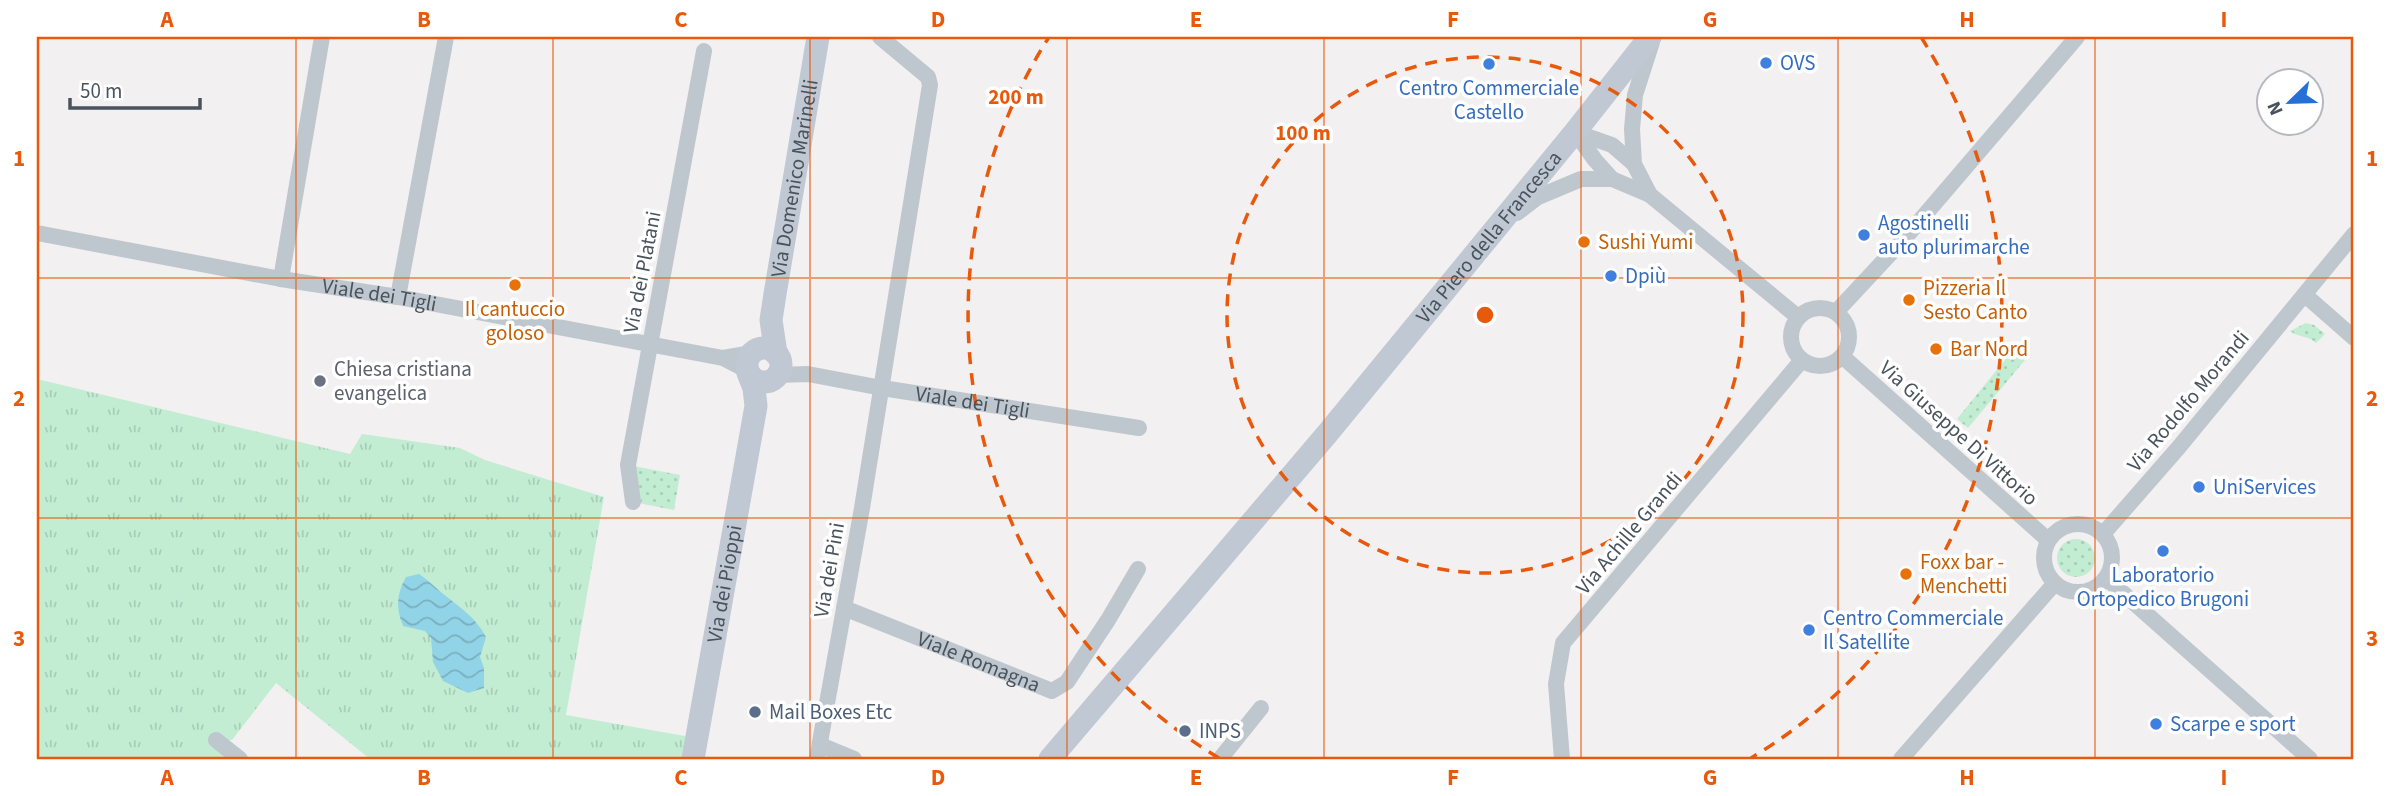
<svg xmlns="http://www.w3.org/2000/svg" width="2391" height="796" font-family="'Source Sans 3',sans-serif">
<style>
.grass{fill:url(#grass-dots)}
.park{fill:url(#park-tufts)}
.water{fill:url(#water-waves)}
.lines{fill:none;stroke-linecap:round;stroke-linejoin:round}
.street{stroke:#bfc7ce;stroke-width:16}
.secondary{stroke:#bfc8d3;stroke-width:23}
.grid{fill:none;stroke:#e8590c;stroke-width:2;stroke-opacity:0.55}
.ring{fill:none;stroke:#e8590c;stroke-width:3.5;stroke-dasharray:12 9}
.shop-dot{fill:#3f7fe0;stroke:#fff;stroke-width:2.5}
.food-dot{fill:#e8710a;stroke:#fff;stroke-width:2.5}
.worship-dot{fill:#6b7280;stroke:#fff;stroke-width:2.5}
.service-dot{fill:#5c6f8a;stroke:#fff;stroke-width:2.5}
.labels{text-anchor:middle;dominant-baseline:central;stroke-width:7;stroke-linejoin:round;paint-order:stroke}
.shop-label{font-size:21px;fill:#366cbe;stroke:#fff;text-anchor:start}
.street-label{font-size:21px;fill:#49535d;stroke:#fff}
.food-label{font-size:21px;fill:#c56008;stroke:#fff;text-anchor:start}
.worship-label{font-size:21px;fill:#5b616d;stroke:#fff;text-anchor:start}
.service-label{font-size:21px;fill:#4e5e75;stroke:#fff;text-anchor:start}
.centre{fill:#e8590c;stroke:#fff;stroke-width:3.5}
.ring-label{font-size:21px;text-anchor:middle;font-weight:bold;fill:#e8590c;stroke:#fff;stroke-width:7;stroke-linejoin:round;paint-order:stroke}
.neatline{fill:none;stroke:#e8590c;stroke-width:2.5}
.grid-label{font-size:23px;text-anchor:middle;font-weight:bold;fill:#e8590c}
</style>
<defs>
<pattern id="grass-dots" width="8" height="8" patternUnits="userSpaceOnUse" patternTransform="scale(1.75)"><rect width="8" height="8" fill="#c2edd3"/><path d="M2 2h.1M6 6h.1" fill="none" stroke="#a8cdb8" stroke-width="1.8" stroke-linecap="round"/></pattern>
<pattern id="park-tufts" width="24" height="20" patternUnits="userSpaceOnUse" patternTransform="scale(1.75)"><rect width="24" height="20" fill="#c2edd3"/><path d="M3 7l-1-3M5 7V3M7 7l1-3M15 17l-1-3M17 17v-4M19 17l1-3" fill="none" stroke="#a8cdb8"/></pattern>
<pattern id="water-waves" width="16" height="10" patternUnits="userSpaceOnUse" patternTransform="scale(1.75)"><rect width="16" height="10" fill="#92d4e7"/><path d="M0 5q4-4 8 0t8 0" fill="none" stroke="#79afbe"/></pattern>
</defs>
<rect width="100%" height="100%" fill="#f2f0f0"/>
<path class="grass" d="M 2306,323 L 2314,325 L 2325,334 L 2316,343 C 2308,335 2299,338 2290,331 Z
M 2013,350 L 2025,360 L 1968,428 L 1957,419 Z
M 628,465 L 680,475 L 674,510 L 633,502 Z
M2057 558a19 19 0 1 1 38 0a19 19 0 1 1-38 0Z"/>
<path class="park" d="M 37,379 L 350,454 L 362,434 L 460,448 L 485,460 L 604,497 L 566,715 L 696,738 L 693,759 L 370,759 L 276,683 L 232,740 L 217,740 L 240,759 L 37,759 Z"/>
<path class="water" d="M 419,574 C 430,581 436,589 446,596 C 462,609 476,618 486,637 L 480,657 L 484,668 L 484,688 L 468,693 L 443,681 L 433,662 L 431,638 L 425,631 L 403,626 C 396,608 396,595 406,577 Z"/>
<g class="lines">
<g class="street">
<path d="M 1575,132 L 1612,145 L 1634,164"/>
<path d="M 1575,132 L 1595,160 L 1612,179"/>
<path d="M 1650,195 L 1634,164 L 1632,129 L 1635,95 L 1652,42"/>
<path d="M 1517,213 L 1538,197 L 1581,179 L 1612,179 L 1650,195 L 1798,317"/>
<path id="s1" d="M 37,233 L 281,279 L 398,297 L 723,358 L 748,371"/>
<path d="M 281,279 L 322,37"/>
<path d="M 2305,295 L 2354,338"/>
<path d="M 398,297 L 446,37"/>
<circle cx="1820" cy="337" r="29"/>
<path d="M 1836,312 L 1905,238 L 2077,37"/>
<path d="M 1842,356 L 2048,540"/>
<path d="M 723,358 L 752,353"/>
<path id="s2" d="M 777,375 L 808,374 L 882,388 L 1139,428"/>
<path d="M 633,502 L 628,465 L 704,51"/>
<circle cx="2078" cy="558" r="34"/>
<path d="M 2103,534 L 2179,447 L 2354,234"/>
<path d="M 2106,578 L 2310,759"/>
<path id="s3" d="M 844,608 L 1052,691 L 1067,682 L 1108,620 L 1138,569"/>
<path d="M 216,740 L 240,759"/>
<path d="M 820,745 L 854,759"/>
<path d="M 817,759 L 862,508 L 930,85 L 928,77 L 880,37"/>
<path d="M 1220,759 L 1261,708"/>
<path d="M 1562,759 L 1556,684 L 1563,643 L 1802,360"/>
<path d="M 1901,759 L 2055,583"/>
</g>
<g class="secondary">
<circle cx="764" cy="365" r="17"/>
<path id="s4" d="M 776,354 L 771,320 L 775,294 L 818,37"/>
<path id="s5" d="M 693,759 L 756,406 L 754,388 L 748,373"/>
<path id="s6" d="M 1050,759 L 1327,434 L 1575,132 L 1650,37"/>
</g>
</g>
<path class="grid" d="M 296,37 L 296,759M 553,37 L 553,759M 810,37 L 810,759M 1067,37 L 1067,759M 1324,37 L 1324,759M 1581,37 L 1581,759M 1838,37 L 1838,759M 2095,37 L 2095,759M 37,278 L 2354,278M 37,518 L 2354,518"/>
<g class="ring">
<circle cx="1485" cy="315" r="258"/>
<path d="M1219 758A517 517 0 0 1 1049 37M1921 37A517 517 0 0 1 1751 758"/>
</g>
<g class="shop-dot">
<circle cx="1766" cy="63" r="7"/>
<circle cx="1489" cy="64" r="7"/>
<circle cx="1864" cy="235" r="7"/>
<circle cx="1611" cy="276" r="7"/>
<circle cx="2199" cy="487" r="7"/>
<circle cx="2163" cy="551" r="7"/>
<circle cx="1809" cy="630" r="7"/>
<circle cx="2156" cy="724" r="7"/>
</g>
<g class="food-dot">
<circle cx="1584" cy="242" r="7"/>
<circle cx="515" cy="285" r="7"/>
<circle cx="1909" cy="300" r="7"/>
<circle cx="1936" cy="349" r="7"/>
<circle cx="1906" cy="574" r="7"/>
</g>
<circle class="worship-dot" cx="320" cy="381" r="7"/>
<g class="service-dot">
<circle cx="755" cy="712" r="7"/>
<circle cx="1185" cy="731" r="7"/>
</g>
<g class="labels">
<g class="shop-label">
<text x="1780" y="63">OVS</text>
<text x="1489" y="88" text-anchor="middle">Centro Commerciale<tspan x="1489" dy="24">Castello</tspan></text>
<text x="1878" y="223">Agostinelli<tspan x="1878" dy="24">auto plurimarche</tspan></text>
<text x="1625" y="276">Dpiù</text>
<text x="2213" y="487">UniServices</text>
<text x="2163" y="575" text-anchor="middle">Laboratorio<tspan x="2163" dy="24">Ortopedico Brugoni</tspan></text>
<text x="1823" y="618">Centro Commerciale<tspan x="1823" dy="24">Il Satellite</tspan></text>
<text x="2170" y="724">Scarpe e sport</text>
</g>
<g class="street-label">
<text stroke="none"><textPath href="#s4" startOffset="178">Via Domenico Marinelli</textPath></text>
<text stroke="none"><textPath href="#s6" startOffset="682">Via Piero della Francesca</textPath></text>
<text transform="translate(642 272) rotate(-79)">Via dei Platani</text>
<text stroke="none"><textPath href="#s1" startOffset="348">Viale dei Tigli</textPath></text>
<text transform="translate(2188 401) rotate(-50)">Via Rodolfo Morandi</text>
<text stroke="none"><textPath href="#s2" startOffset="198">Viale dei Tigli</textPath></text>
<text transform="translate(1959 433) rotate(42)">Via Giuseppe Di Vittorio</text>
<text transform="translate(1629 533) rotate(-50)">Via Achille Grandi</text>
<text transform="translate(829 570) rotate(-80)">Via dei Pini</text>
<text stroke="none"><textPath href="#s5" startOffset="178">Via dei Pioppi</textPath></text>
<text stroke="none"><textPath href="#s3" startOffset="145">Viale Romagna</textPath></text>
</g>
<g class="food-label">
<text x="1598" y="242">Sushi Yumi</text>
<text x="1923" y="288">Pizzeria Il<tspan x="1923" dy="24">Sesto Canto</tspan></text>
<text x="515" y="309" text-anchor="middle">Il cantuccio<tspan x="515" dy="24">goloso</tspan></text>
<text x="1950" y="349">Bar Nord</text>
<text x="1920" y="562">Foxx bar -<tspan x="1920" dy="24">Menchetti</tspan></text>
</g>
<g class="worship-label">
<text x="334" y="369">Chiesa cristiana<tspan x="334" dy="24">evangelica</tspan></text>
</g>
<g class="service-label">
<text x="769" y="712">Mail Boxes Etc</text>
<text x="1199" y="731">INPS</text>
</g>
</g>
<circle cx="1485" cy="315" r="10" class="centre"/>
<g class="ring-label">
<text x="1016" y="104">200 m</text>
<text x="1303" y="140">100 m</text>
</g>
<rect width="2391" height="796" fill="none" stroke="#ffffff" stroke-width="77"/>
<g transform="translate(2290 102) rotate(247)"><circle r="33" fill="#ffffff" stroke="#b6babe" stroke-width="2"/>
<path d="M0-5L12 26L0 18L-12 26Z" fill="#246fd8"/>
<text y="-10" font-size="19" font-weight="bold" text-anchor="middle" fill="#49535d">N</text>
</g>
<path d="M70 98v10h130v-10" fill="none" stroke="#49535d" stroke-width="3.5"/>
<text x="80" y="98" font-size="21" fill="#49535d" stroke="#ffffff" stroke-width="5" paint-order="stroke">50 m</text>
<rect x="38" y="38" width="2314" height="720" class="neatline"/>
<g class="grid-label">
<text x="167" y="27">A</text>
<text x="424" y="27">B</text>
<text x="681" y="27">C</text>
<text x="938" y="27">D</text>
<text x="1196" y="27">E</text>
<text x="1453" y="27">F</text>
<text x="1710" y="27">G</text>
<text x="1967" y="27">H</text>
<text x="2224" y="27">I</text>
<text x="19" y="166">1</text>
<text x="2372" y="166">1</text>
<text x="19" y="406">2</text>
<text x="2372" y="406">2</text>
<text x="19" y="646">3</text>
<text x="2372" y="646">3</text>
<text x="167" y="785">A</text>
<text x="424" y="785">B</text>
<text x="681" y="785">C</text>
<text x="938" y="785">D</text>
<text x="1196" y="785">E</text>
<text x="1453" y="785">F</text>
<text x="1710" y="785">G</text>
<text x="1967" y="785">H</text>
<text x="2224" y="785">I</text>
</g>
</svg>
